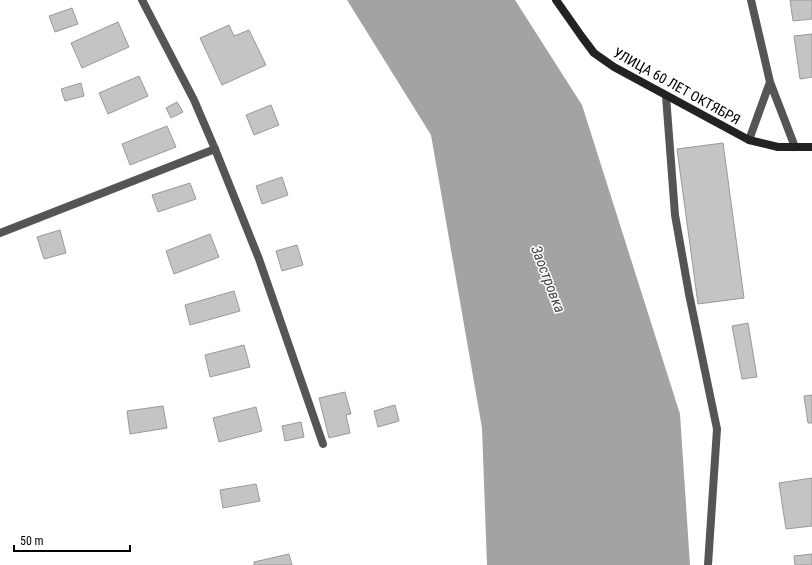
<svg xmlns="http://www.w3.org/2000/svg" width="812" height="565" font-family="'Roboto Condensed',sans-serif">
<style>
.water{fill:#a3a3a3}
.building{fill:#c4c4c4;stroke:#999}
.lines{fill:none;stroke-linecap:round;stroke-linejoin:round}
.lane{stroke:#555;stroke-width:8}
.street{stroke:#555;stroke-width:8}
.secondary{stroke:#222;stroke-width:8}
.labels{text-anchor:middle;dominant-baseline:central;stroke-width:3;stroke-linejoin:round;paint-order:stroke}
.street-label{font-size:14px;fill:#000;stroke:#fff}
.water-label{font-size:15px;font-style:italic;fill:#444;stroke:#fff}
</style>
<rect width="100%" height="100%" fill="#fff"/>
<path class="water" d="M 347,0 L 515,0 L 582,105 L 680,414 L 690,565 L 487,565 L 482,428 L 431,135 Z"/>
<path class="building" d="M 790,0 L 812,0 L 812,19 L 793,21 Z
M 72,8 L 78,24 L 55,32 L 49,16 Z
M 118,22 L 129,47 L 82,68 L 71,43 Z
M 229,25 L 234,36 L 249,30 L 266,65 L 222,85 L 200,38 Z
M 812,34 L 812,77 L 800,79 L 794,36 Z
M 139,76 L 148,96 L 108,114 L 99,93 Z
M 81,83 L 84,96 L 65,101 L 61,89 Z
M 177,102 L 183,112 L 171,118 L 166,108 Z
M 271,105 L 279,125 L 254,135 L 246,115 Z
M 167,126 L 176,147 L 130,165 L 122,144 Z
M 723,143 L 744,298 L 698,304 L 677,149 Z
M 282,177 L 288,195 L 262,204 L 256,186 Z
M 190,183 L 196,199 L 158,212 L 152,195 Z
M 60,230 L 66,253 L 44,259 L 37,237 Z
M 210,234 L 219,257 L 174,274 L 166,251 Z
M 297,245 L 303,265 L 282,271 L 276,251 Z
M 234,291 L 240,311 L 190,325 L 185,305 Z
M 748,323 L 757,377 L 742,379 L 732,326 Z
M 244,345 L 250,367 L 210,377 L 205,355 Z
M 345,392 L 351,414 L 346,415 L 350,433 L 329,438 L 319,398 Z
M 812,395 L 812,423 L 808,423 L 804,396 Z
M 395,405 L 399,421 L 378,427 L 374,411 Z
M 163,406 L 167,428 L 130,434 L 127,411 Z
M 256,407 L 262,431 L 219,442 L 213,418 Z
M 301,422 L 304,437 L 285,441 L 282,426 Z
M 812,478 L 812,526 L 786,529 L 779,483 Z
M 256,484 L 260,501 L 223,508 L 220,490 Z
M 289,554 L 292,565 L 254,565 L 254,562 Z
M 812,554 L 812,565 L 795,565 L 794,556 Z"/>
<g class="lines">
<path class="lane" d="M 0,233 L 215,149"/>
<path class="street" d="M 142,0 L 194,100 L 215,149 L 259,259 L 323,444
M 770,82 L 795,147
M 666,96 L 675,215 L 689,294 L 717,429 L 708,565
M 749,140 L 770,82 L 751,0"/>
<path class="secondary" d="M 556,0 L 582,37 L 594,53 L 614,67 L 749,140 L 778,147 L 812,147"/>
</g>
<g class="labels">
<g class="street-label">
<text transform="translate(677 86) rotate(29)">УЛИЦА 60 ЛЕТ ОКТЯБРЯ</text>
</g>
<g class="water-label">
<text transform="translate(548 279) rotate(69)">Заостровка</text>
</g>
</g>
<path d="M14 545v6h116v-6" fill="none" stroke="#000000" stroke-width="2"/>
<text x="20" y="545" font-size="12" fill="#000000" stroke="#ffffff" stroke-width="3" paint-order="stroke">50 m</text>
</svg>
